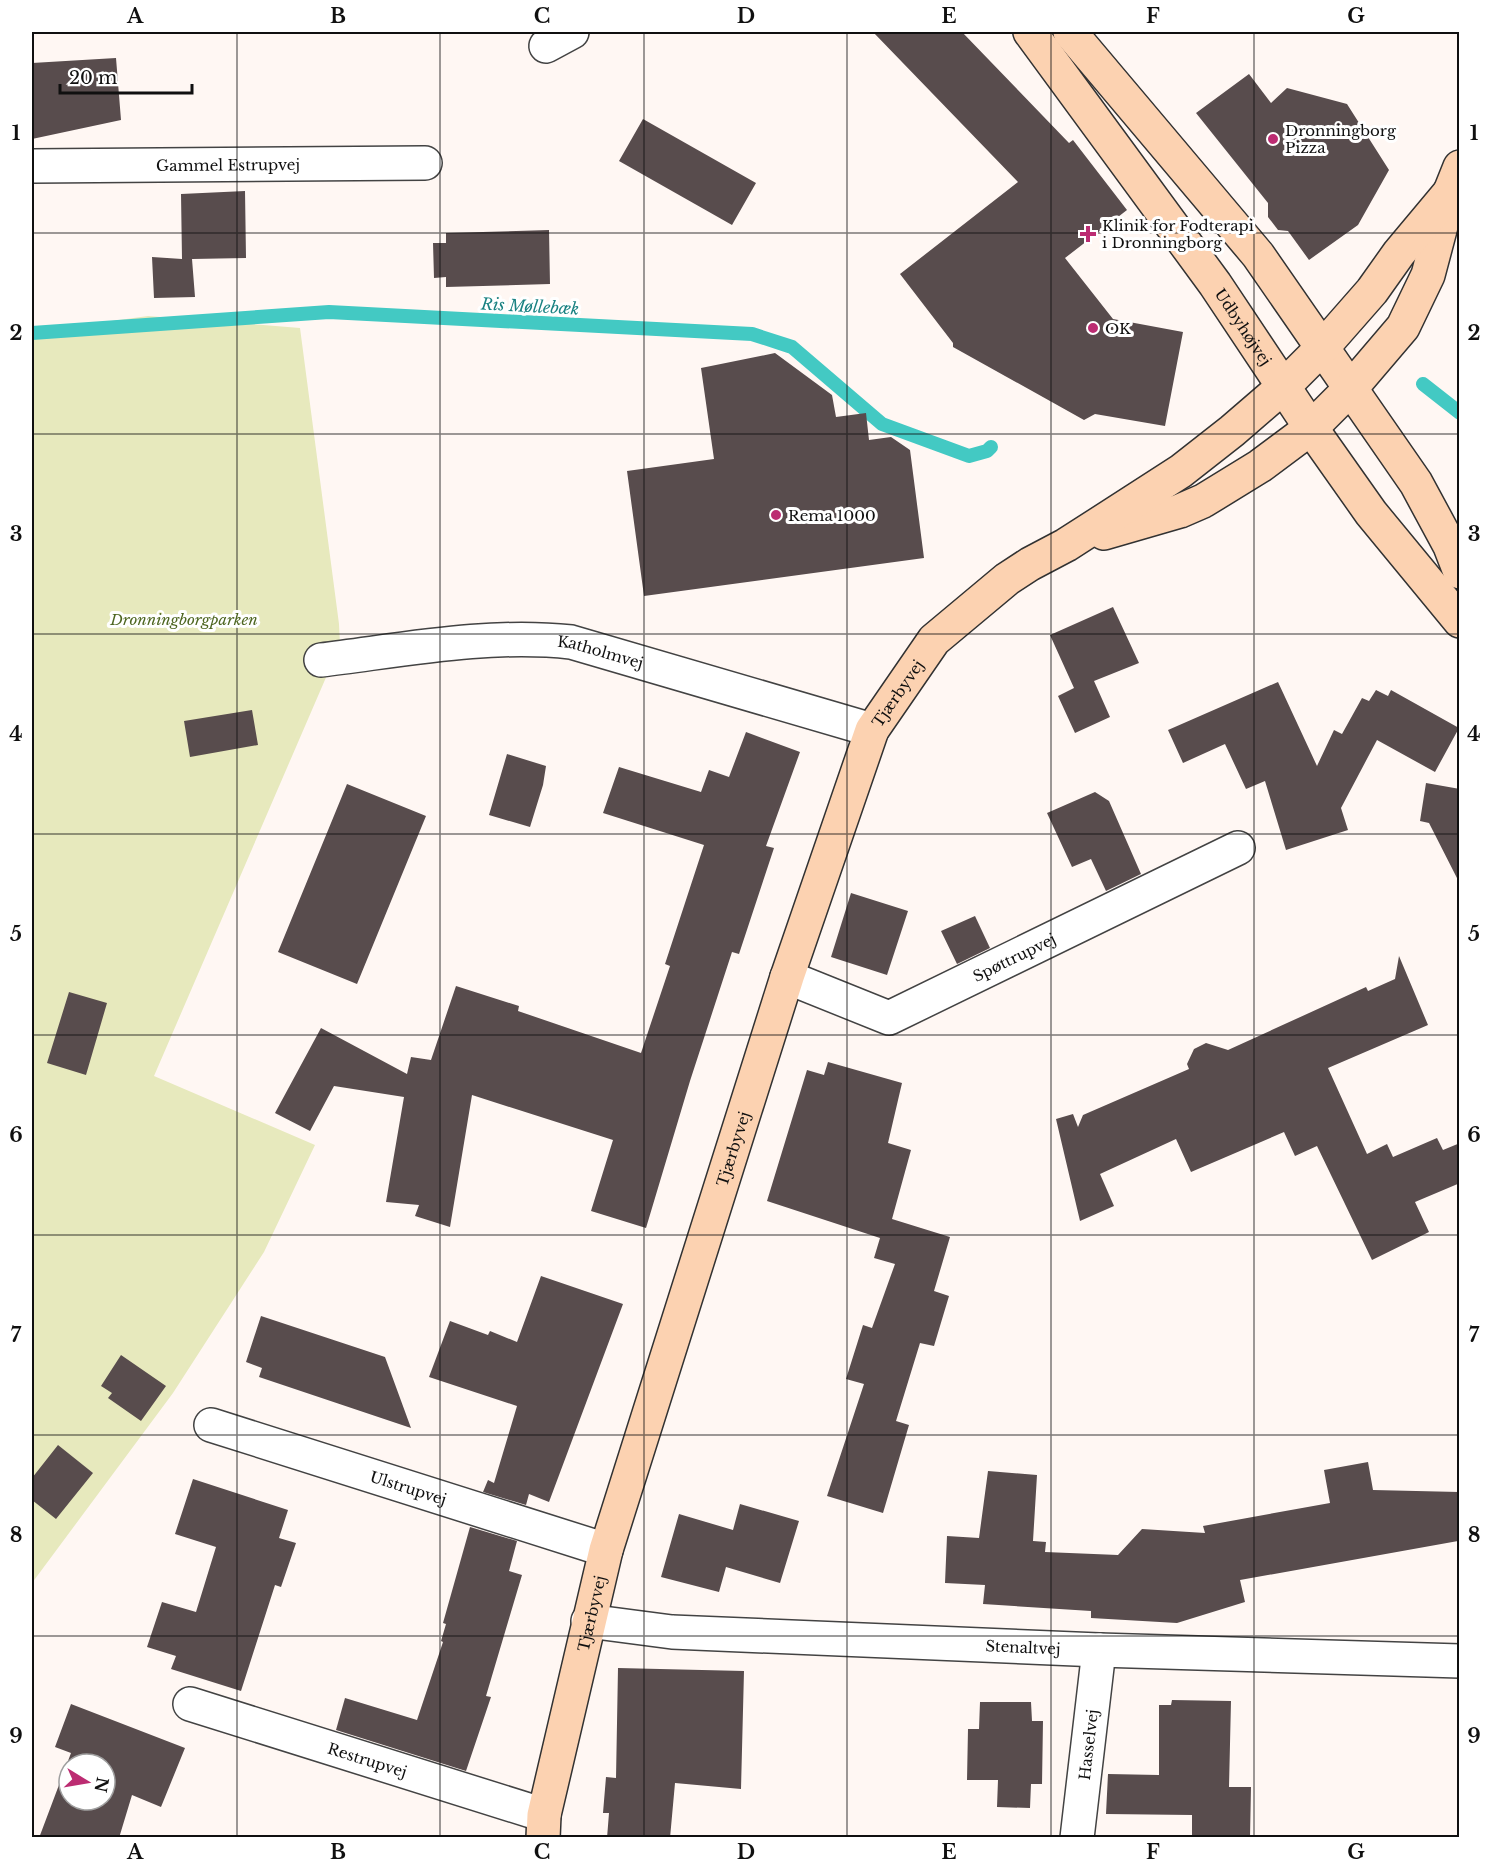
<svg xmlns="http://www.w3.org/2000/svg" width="1491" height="1869" font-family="'Libre Baskerville',serif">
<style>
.green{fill:#e7e9bd}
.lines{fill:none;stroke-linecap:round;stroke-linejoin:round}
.stream{stroke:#43c9c3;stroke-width:14}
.building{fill:#584c4d;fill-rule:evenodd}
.street-casing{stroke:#434343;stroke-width:36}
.secondary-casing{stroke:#323232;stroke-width:36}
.street{stroke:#fff;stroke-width:33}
.secondary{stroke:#fcd2b1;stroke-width:33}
.grid{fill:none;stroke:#101010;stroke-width:1.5;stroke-opacity:0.55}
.poi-dot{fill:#bc2c72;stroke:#fff;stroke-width:2}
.labels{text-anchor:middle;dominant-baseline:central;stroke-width:6;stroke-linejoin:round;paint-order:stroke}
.poi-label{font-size:15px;fill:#101010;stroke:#fff;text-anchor:start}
.street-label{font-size:15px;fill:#101010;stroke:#fff}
.park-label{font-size:15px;font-style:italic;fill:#4e6621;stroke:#fff}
.water-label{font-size:16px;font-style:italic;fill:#1a8282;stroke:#fff}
.neatline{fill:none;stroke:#101010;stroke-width:2}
.grid-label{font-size:20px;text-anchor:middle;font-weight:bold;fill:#101010}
</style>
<rect width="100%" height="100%" fill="#fff7f3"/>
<path class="green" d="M 148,316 L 300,328 L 339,624 L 340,645 L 154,1076 L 315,1145 L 264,1252 L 173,1393 L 32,1583 L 32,332 Z"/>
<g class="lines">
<path class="stream" d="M 32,333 L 329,312 L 752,334 L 792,347 L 882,424 L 969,456 L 987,451 L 991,447
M 1423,384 L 1460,413"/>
</g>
<path class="building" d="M 873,32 L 962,32 L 1069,143 L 1073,140 L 1127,210 L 1065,258 L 1113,319 L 1183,332 L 1165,426 L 1095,414 L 1084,420 L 953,347 L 953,343 L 900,274 L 1018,182 Z
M 116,58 L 121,120 L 32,139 L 32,63 Z
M 1249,74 L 1271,103 L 1287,88 L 1347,104 L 1389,170 L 1358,225 L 1309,260 L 1288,231 L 1278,230 L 1268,217 L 1268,203 L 1196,113 Z
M 643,119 L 756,183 L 732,225 L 619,161 Z
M 245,191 L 246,258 L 192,259 L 195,297 L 154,298 L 152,257 L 182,259 L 181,194 Z
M 549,230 L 550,284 L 446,287 L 446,277 L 434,278 L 433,243 L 446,243 L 446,233 Z
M 775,353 L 832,395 L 836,417 L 866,413 L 869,440 L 891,437 L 910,450 L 924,558 L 644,596 L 627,471 L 714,459 L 701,368 Z
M 1113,607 L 1139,663 L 1094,681 L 1110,717 L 1075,733 L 1058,696 L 1074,688 L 1050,635 Z
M 1278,682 L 1317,766 L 1334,730 L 1342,734 L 1362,698 L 1369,701 L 1376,690 L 1388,696 L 1391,690 L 1459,728 L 1435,772 L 1377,740 L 1341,808 L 1348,830 L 1286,850 L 1265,781 L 1246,789 L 1225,744 L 1183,763 L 1168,730 Z
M 252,710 L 258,745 L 190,757 L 184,721 Z
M 746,732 L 800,752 L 766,846 L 774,848 L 739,954 L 732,952 L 690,1081 L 646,1228 L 591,1211 L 613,1140 L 472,1095 L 450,1227 L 415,1216 L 419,1205 L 386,1202 L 404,1097 L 334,1086 L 310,1131 L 275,1113 L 321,1028 L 407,1074 L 411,1057 L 431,1060 L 456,986 L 519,1006 L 518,1011 L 641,1053 L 670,966 L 665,964 L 704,845 L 603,813 L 619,767 L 701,792 L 709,770 L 729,777 Z
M 507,754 L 546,766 L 543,785 L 530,827 L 489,815 Z
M 1426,783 L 1460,789 L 1460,884 L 1429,823 L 1420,821 Z
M 347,784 L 426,816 L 357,984 L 278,952 Z
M 1095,792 L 1109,801 L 1141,874 L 1106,891 L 1091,859 L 1072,867 L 1047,813 Z
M 851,893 L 908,911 L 887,975 L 831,957 Z
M 975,916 L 990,948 L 957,964 L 941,931 Z
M 1399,956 L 1428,1025 L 1328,1068 L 1367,1154 L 1387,1144 L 1393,1157 L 1437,1138 L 1443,1150 L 1460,1143 L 1460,1183 L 1415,1202 L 1429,1232 L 1372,1260 L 1317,1146 L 1295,1156 L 1284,1132 L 1191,1172 L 1176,1139 L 1100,1174 L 1114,1206 L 1080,1221 L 1056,1119 L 1073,1114 L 1078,1127 L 1083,1115 L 1189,1069 L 1187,1064 L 1194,1049 L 1206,1043 L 1228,1050 L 1366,987 L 1368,991 L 1395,979 Z
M 69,992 L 107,1003 L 86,1075 L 47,1063 Z
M 828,1062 L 902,1083 L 888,1143 L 911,1150 L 892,1219 L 950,1237 L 934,1291 L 949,1296 L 934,1346 L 920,1343 L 896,1421 L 909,1425 L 883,1513 L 827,1496 L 864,1384 L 846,1379 L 863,1325 L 872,1328 L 895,1264 L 874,1258 L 880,1238 L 767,1201 L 807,1070 L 824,1075 Z
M 541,1276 L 623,1304 L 549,1502 L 529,1494 L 526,1505 L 483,1492 L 488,1480 L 494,1483 L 517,1406 L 429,1377 L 450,1321 L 488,1335 L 490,1331 L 517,1342 Z
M 261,1316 L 385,1357 L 411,1428 L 259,1377 L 262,1368 L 246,1362 Z
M 121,1355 L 166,1386 L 141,1421 L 108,1398 L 112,1393 L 101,1386 Z
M 58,1445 L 93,1473 L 56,1519 L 32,1500 L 32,1478 Z
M 1368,1462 L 1373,1490 L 1459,1492 L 1458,1541 L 1240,1580 L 1245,1602 L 1177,1623 L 1091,1618 L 1091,1611 L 983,1604 L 985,1585 L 945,1583 L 947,1536 L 979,1538 L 988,1471 L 1037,1475 L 1033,1541 L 1046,1542 L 1045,1552 L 1118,1555 L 1142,1529 L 1205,1533 L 1203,1526 L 1330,1503 L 1324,1470 Z
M 193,1479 L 288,1510 L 279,1538 L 296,1543 L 281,1587 L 275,1585 L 241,1691 L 171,1669 L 176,1656 L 147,1647 L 162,1602 L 196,1612 L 216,1547 L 175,1534 Z
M 740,1504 L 799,1521 L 780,1583 L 726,1567 L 719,1592 L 661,1577 L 679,1514 L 733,1530 Z
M 470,1527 L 517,1541 L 509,1571 L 522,1575 L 486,1696 L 491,1697 L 466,1771 L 336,1730 L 345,1698 L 417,1720 L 443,1642 L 441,1641 L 446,1624 L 443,1623 Z
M 618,1668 L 744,1671 L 741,1789 L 675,1783 L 670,1838 L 607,1838 L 609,1813 L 603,1813 L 606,1777 L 616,1778 Z
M 1172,1700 L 1231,1701 L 1229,1787 L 1251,1787 L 1250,1838 L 1192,1838 L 1192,1815 L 1106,1814 L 1108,1774 L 1159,1775 L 1159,1705 L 1171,1705 Z
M 980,1702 L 1031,1702 L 1032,1721 L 1043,1721 L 1042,1784 L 1031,1784 L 1030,1808 L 997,1807 L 998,1780 L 967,1780 L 968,1729 L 979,1729 Z
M 71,1704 L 185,1748 L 161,1807 L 132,1795 L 119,1838 L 39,1838 L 71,1753 L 55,1747 ZM 69,1764 L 105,1764 L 105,1800 L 69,1800 Z"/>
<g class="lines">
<defs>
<g id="street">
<path d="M 546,46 L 572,32"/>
<path id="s1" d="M 32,166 L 425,163"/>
<path id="s2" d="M 321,660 C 403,650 488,633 571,642 L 872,730"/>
<path id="s3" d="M 787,977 L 889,1018 L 1238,848"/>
<path id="s4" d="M 211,1425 L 606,1550"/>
<path id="s5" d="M 588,1621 L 672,1632 L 1099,1650 L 1460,1661"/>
<path id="s6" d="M 190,1704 L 544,1815"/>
<path id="s7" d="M 1077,1838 L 1099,1650"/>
</g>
<g id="secondary">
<path id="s8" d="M 1030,32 L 1215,284 L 1311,428 L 1371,513 L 1460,621"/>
<path d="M 1070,32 L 1258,255 L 1416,483 L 1450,546 L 1460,572"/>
<path d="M 1104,533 L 1180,511 L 1203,501 L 1260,466 L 1311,428 L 1351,388 L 1403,327 L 1428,275 L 1450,192 L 1460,167"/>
<path id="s9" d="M 543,1838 L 544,1815 L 606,1550 L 787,977 L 872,730 L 934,640 L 1007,579 L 1030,564 L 1066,545 L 1181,471 L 1232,431 L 1283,387 L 1322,348 L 1372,291 L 1399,253 L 1450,192"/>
</g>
</defs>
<use href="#street" class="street-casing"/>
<use href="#secondary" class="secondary-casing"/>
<use href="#street" class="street"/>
<use href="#secondary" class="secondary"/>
</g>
<path class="grid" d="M 237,32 L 237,1838M 440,32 L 440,1838M 644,32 L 644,1838M 847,32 L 847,1838M 1051,32 L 1051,1838M 1254,32 L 1254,1838M 32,233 L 1460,233M 32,434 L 1460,434M 32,634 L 1460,634M 32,834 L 1460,834M 32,1035 L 1460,1035M 32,1235 L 1460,1235M 32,1435 L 1460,1435M 32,1636 L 1460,1636"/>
<g class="poi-dot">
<circle cx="1273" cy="139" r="6"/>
<path d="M1085 225h6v6h6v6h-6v6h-6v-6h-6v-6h6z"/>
<circle cx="1093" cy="328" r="6"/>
<circle cx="776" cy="515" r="6"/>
</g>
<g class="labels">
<g class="poi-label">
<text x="1285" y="130">Dronningborg<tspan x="1285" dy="17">Pizza</tspan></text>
<text x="1102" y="225">Klinik for Fodterapi<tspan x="1102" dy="17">i Dronningborg</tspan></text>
<text x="1105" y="328">OK</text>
<text x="788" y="515">Rema 1000</text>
</g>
<g class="street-label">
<text stroke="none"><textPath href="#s1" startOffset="196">Gammel Estrupvej</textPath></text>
<text stroke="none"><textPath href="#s8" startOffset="364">Udbyhøjvej</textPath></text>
<text stroke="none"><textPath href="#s2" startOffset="282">Katholmvej</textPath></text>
<text stroke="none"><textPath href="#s9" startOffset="1202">Tjærbyvej</textPath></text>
<text stroke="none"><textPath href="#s3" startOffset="249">Spøttrupvej</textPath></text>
<text stroke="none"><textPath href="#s9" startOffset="716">Tjærbyvej</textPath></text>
<text stroke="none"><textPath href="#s4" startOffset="207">Ulstrupvej</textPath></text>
<text stroke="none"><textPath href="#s9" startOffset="230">Tjærbyvej</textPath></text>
<text stroke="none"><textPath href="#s5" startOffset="436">Stenaltvej</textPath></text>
<text stroke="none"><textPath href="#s7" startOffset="94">Hasselvej</textPath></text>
<text stroke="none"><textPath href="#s6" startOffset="186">Restrupvej</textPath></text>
</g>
<g class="park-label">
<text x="184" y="619">Dronningborgparken</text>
</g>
<g class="water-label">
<text transform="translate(530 306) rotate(3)">Ris Møllebæk</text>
</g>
</g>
<rect width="1491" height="1869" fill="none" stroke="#ffffff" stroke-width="66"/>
<g transform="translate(87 1782) rotate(101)"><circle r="28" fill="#ffffff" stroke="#9f9f9f" stroke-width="1.5"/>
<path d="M0-4.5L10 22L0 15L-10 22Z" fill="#bc2c72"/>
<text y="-9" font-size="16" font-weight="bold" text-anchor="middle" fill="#101010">N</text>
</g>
<path d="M60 84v9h132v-9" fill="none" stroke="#101010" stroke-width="3"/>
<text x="69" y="84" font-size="18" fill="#101010" stroke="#ffffff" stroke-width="4.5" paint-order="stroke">20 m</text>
<rect x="33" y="33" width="1425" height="1803" class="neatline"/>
<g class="grid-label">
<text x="135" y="23">A</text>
<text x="338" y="23">B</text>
<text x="542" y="23">C</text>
<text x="746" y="23">D</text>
<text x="949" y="23">E</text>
<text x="1153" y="23">F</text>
<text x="1356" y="23">G</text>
<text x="16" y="140">1</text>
<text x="1474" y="140">1</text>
<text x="16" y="340">2</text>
<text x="1474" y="340">2</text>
<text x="16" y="541">3</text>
<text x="1474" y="541">3</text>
<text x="16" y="741">4</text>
<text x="1474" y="741">4</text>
<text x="16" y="941">5</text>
<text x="1474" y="941">5</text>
<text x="16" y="1142">6</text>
<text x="1474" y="1142">6</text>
<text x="16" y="1342">7</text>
<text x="1474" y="1342">7</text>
<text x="16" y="1542">8</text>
<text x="1474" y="1542">8</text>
<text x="16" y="1743">9</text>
<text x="1474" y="1743">9</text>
<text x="135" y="1859">A</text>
<text x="338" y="1859">B</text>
<text x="542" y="1859">C</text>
<text x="746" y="1859">D</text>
<text x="949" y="1859">E</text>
<text x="1153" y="1859">F</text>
<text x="1356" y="1859">G</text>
</g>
</svg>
